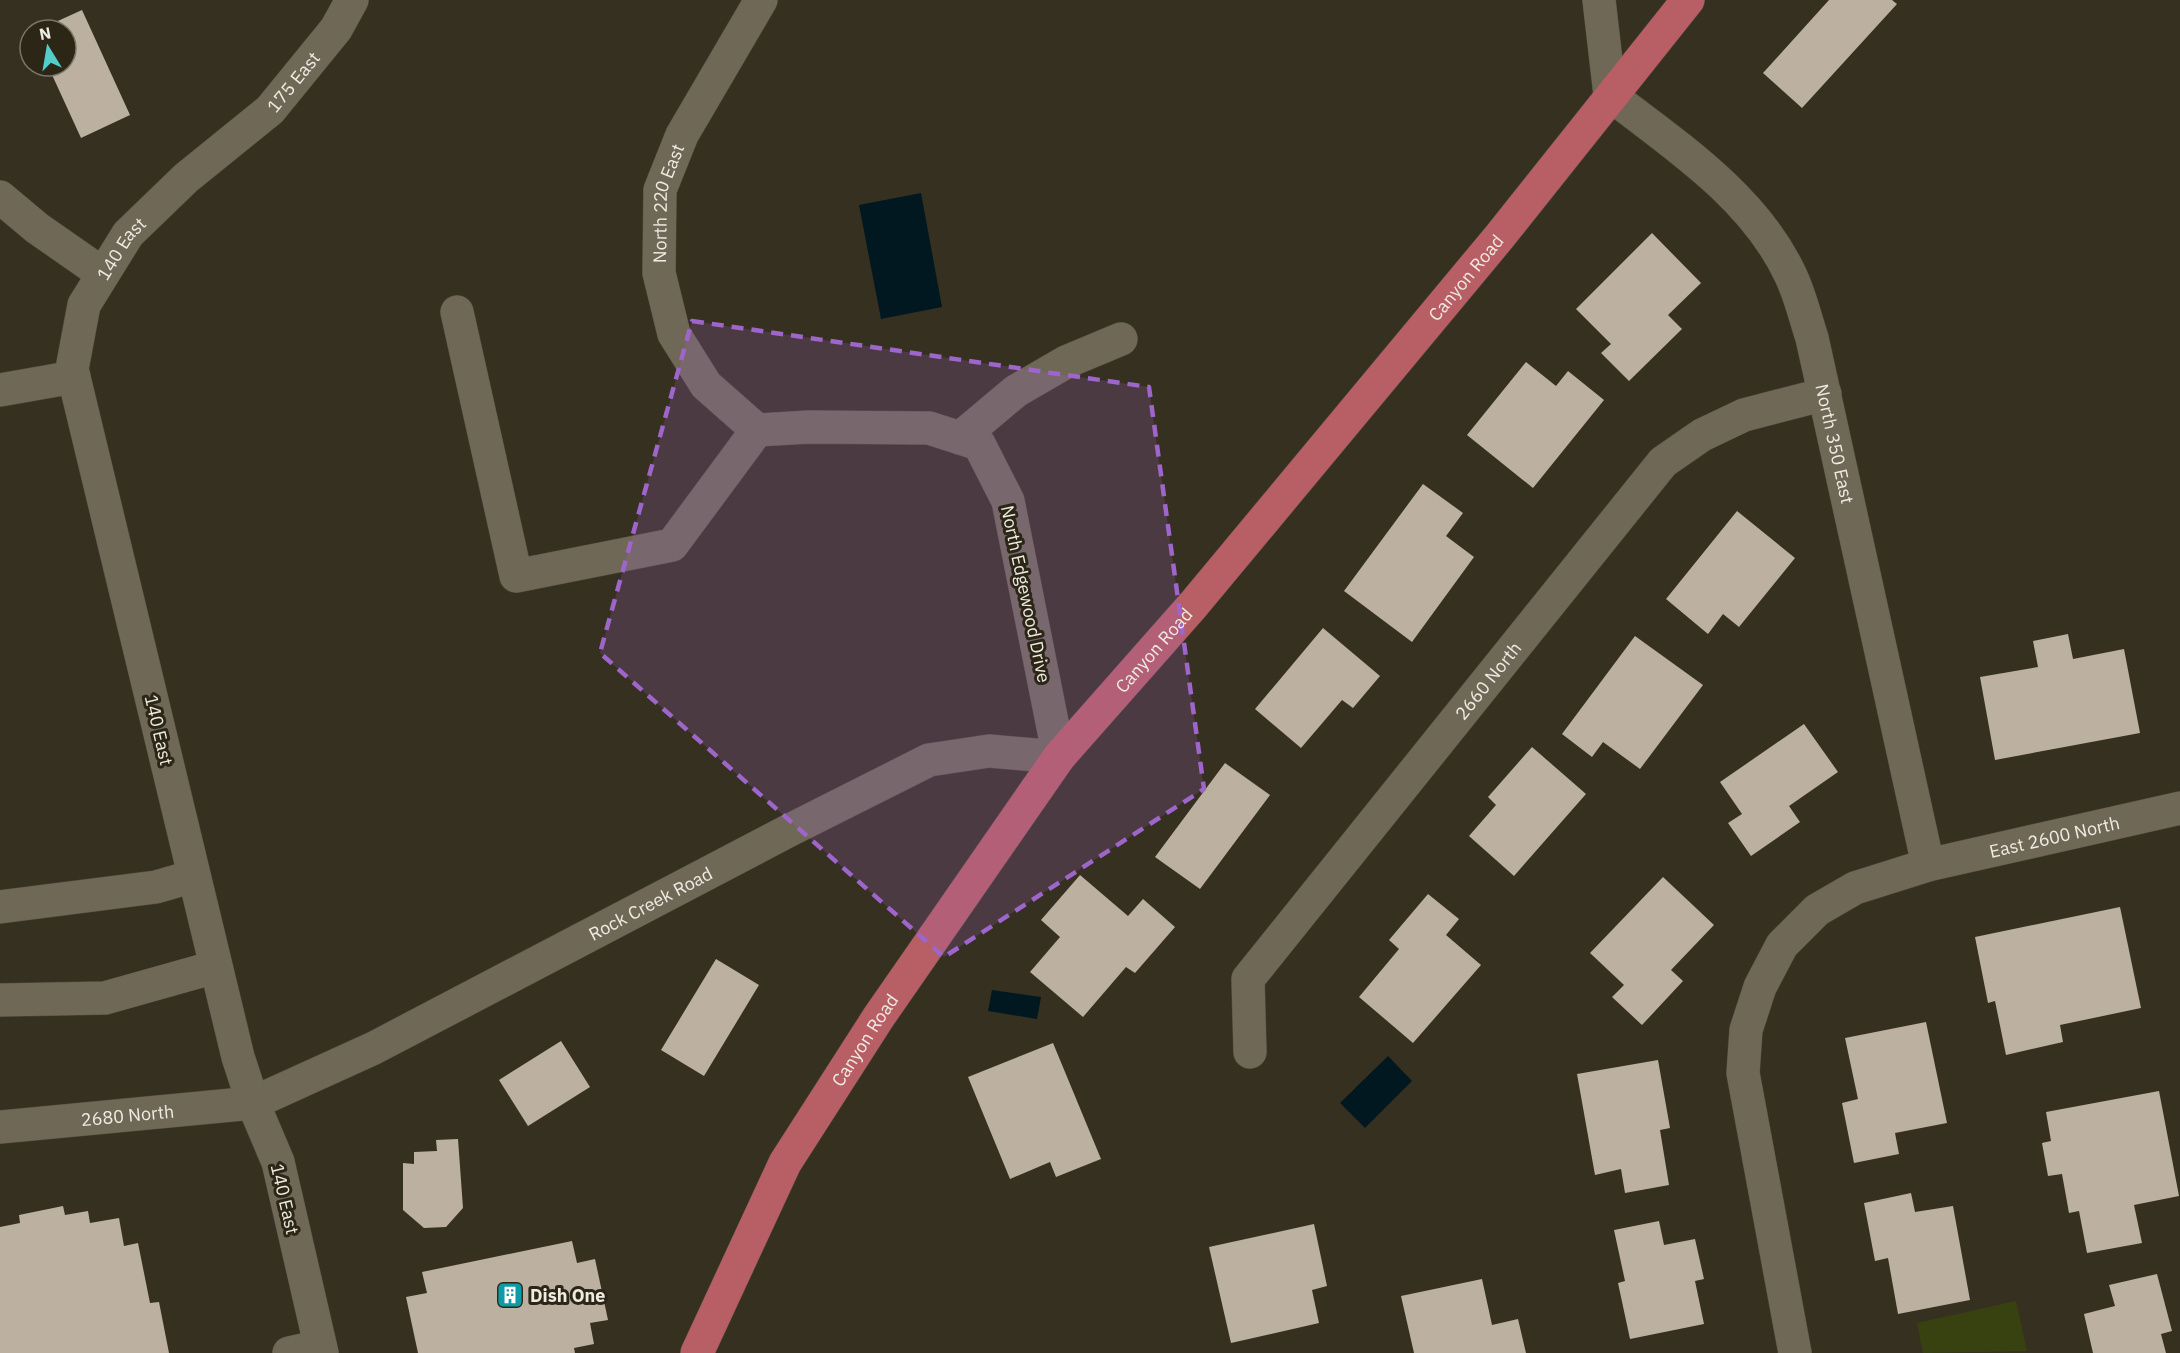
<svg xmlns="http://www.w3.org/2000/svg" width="2180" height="1353" font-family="'IBM Plex Sans',sans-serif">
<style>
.green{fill:#384211}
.water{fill:#011821}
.building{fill:#bcb1a0}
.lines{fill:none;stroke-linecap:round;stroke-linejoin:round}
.minor-casing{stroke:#504b3e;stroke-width:34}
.major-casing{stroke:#504b3e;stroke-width:34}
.minor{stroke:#6f6857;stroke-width:33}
.major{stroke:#b85e65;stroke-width:33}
.marked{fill:#9e65ca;fill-opacity:0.2;stroke:#9e65ca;stroke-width:4.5;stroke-dasharray:12 8;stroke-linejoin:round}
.labels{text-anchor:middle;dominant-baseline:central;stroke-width:6;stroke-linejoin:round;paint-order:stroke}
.street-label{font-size:18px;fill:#efebe2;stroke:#2c2617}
.poi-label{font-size:18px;font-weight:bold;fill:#efebe2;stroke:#2c2617;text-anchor:start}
</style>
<rect width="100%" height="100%" fill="#363021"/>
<path class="green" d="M 2016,1301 L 2027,1351 L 1923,1353 L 1917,1323 Z"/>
<path class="water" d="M 921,193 L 942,307 L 881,319 L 859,205 Z
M 992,990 L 1041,997 L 1037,1019 L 988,1011 Z
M 1388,1056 L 1412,1081 L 1365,1128 L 1340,1103 Z"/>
<path class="building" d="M 1829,0 L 1892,0 L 1897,4 L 1802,108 L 1763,73 Z
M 82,10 L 130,115 L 81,138 L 48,66 L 66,66 L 66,30 L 38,30 Z
M 1652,233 L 1701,283 L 1668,315 L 1682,329 L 1629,381 L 1601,353 L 1611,344 L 1576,309 Z
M 1526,362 L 1556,386 L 1568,371 L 1604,400 L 1533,488 L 1467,435 Z
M 1423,484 L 1463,513 L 1446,536 L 1474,557 L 1412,642 L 1344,591 Z
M 1737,511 L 1795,558 L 1739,627 L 1723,614 L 1708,634 L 1666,599 Z
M 1323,628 L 1380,676 L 1353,708 L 1342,700 L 1301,748 L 1255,709 Z
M 2068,634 L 2073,659 L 2124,649 L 2140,733 L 1995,760 L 1980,677 L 2038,667 L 2033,641 Z
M 1635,636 L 1703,685 L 1640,769 L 1603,742 L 1592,757 L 1562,734 Z
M 1804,724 L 1838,772 L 1789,806 L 1800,822 L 1751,856 L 1728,823 L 1742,814 L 1720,782 Z
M 1532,747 L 1586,794 L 1514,876 L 1469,836 L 1496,805 L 1488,797 Z
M 1225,763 L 1270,795 L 1200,889 L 1155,857 Z
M 1080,875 L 1128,916 L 1143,899 L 1175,927 L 1135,973 L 1126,967 L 1083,1017 L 1030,972 L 1060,937 L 1041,920 Z
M 1663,877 L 1714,925 L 1671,970 L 1683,981 L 1642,1025 L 1612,997 L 1624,985 L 1590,953 Z
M 1428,894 L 1459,919 L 1446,935 L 1481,965 L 1413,1043 L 1359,997 L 1399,949 L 1389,940 Z
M 2120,907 L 2141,1008 L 2060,1025 L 2063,1042 L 2006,1055 L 1995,1001 L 1988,1003 L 1975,937 Z
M 716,959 L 759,985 L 704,1076 L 661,1050 Z
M 1926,1022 L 1947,1123 L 1895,1133 L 1899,1154 L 1854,1163 L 1842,1103 L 1858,1099 L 1845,1038 Z
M 561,1041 L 590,1087 L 528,1126 L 499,1080 Z
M 1053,1043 L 1101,1159 L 1056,1177 L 1050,1162 L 1010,1179 L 968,1077 Z
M 1658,1060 L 1670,1128 L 1660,1130 L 1669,1185 L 1625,1193 L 1621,1169 L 1595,1175 L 1577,1074 Z
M 2159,1091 L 2179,1196 L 2134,1205 L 2142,1243 L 2087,1253 L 2079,1211 L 2069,1213 L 2062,1174 L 2048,1176 L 2042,1143 L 2051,1141 L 2046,1112 Z
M 458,1139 L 463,1208 L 446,1227 L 424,1228 L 403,1210 L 403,1163 L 414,1164 L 414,1152 L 437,1151 L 436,1140 Z
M 1911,1193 L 1915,1212 L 1953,1206 L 1970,1300 L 1898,1314 L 1888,1258 L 1875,1261 L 1864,1203 Z
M 63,1206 L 65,1215 L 88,1211 L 90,1223 L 119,1218 L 124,1246 L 138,1243 L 150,1303 L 159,1302 L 169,1353 L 0,1353 L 0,1227 L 20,1223 L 19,1215 Z
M 1659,1221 L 1664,1245 L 1695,1239 L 1704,1279 L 1695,1281 L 1704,1324 L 1630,1339 L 1618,1283 L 1625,1281 L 1614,1230 Z
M 1314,1224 L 1327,1286 L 1312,1290 L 1319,1323 L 1231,1343 L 1209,1247 Z
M 572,1241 L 577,1263 L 595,1259 L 608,1320 L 590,1323 L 594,1344 L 574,1348 L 575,1353 L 418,1353 L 406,1297 L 427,1293 L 422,1272 Z
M 2157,1274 L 2172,1331 L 2161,1334 L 2166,1353 L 2093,1353 L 2084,1314 L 2115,1306 L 2109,1285 Z
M 1482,1279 L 1492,1325 L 1518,1319 L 1526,1353 L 1414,1353 L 1401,1296 Z"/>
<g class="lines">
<defs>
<g id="minor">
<path id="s1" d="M 1599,0 L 1610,95 C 1675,145 1754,197 1790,274 C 1800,294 1805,317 1812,338 L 1928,865"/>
<path d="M 0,197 L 37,228 L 103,274"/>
<path d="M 457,312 L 516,576 L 672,545 L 757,430"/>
<path d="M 0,390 L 74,377"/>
<path id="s2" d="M 757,430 L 706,385 L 674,334 L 659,273 L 660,190 L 682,135 L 761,0"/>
<path d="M 960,438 L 1016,391 L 1066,362 L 1121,339"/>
<path d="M 0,907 L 156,887 L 194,876"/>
<path d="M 0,1000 L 105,998 L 215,967"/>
<path id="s3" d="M 1250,1052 L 1248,979 L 1663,462 L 1702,435 L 1744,415 L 1825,394"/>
<path id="s4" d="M 0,1127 L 253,1103 L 374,1048 L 788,831 L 929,760 L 989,751 L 1059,757 L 1008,501 L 979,444 L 929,428 L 809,427 L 757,430"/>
<path d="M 289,1353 L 320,1346"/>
<path id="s5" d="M 322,1353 L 278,1162 L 253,1103 L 238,1057 L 72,369 L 84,305 L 128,234 L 186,178 L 270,110 L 336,29 L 352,0"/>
<path id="s6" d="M 1795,1353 L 1743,1073 L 1746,1030 L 1760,987 L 1782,945 L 1817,910 L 1855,888 L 1928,865 L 2180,808"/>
</g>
<g id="major">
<path id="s7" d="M 697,1353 L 785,1163 L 878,1018 L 1059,757 L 1194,604 L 1500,236 L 1688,0"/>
</g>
</defs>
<use href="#minor" class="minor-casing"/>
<use href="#major" class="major-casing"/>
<use href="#minor" class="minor"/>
<use href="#major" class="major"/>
</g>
<path class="marked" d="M 692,321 L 1149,387 L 1204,789 L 944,957 L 600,653 Z"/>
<defs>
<symbol id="building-square" viewBox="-11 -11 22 22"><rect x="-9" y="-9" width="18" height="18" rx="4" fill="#0f9aa8" stroke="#2c2617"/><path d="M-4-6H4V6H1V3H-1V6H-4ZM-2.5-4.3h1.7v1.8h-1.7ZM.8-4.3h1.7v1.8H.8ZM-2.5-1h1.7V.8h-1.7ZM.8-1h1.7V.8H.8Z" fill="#fff"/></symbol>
</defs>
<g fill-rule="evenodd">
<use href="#building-square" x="495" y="1280" width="30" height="30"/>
</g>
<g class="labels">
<g class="street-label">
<text stroke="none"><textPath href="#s5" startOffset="1390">175 East</textPath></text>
<text stroke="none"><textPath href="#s2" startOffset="262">North 220 East</textPath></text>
<text stroke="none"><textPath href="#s5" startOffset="1149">140 East</textPath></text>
<text stroke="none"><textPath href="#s7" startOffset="1328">Canyon Road</textPath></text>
<text stroke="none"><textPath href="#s1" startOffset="528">North 350 East</textPath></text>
<text transform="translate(1026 594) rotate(78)">North Edgewood Drive</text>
<text stroke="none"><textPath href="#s7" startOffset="842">Canyon Road</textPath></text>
<text stroke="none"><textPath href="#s3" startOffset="456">2660 North</textPath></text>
<text transform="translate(159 730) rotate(77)">140 East</text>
<text stroke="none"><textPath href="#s6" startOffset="720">East 2600 North</textPath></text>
<text stroke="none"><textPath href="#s4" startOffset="699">Rock Creek Road</textPath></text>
<text stroke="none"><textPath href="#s7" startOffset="356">Canyon Road</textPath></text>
<text stroke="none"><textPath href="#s4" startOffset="128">2680 North</textPath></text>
<text transform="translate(285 1199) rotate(77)">140 East</text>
</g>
<g class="poi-label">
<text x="530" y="1295">Dish One</text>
</g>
</g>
<g transform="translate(48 48) rotate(349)"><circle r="28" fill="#2c2617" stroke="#7a7568" stroke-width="1.5"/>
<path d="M0-4.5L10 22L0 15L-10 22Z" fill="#53cdca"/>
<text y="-9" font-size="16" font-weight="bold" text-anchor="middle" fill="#efebe2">N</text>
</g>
</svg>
